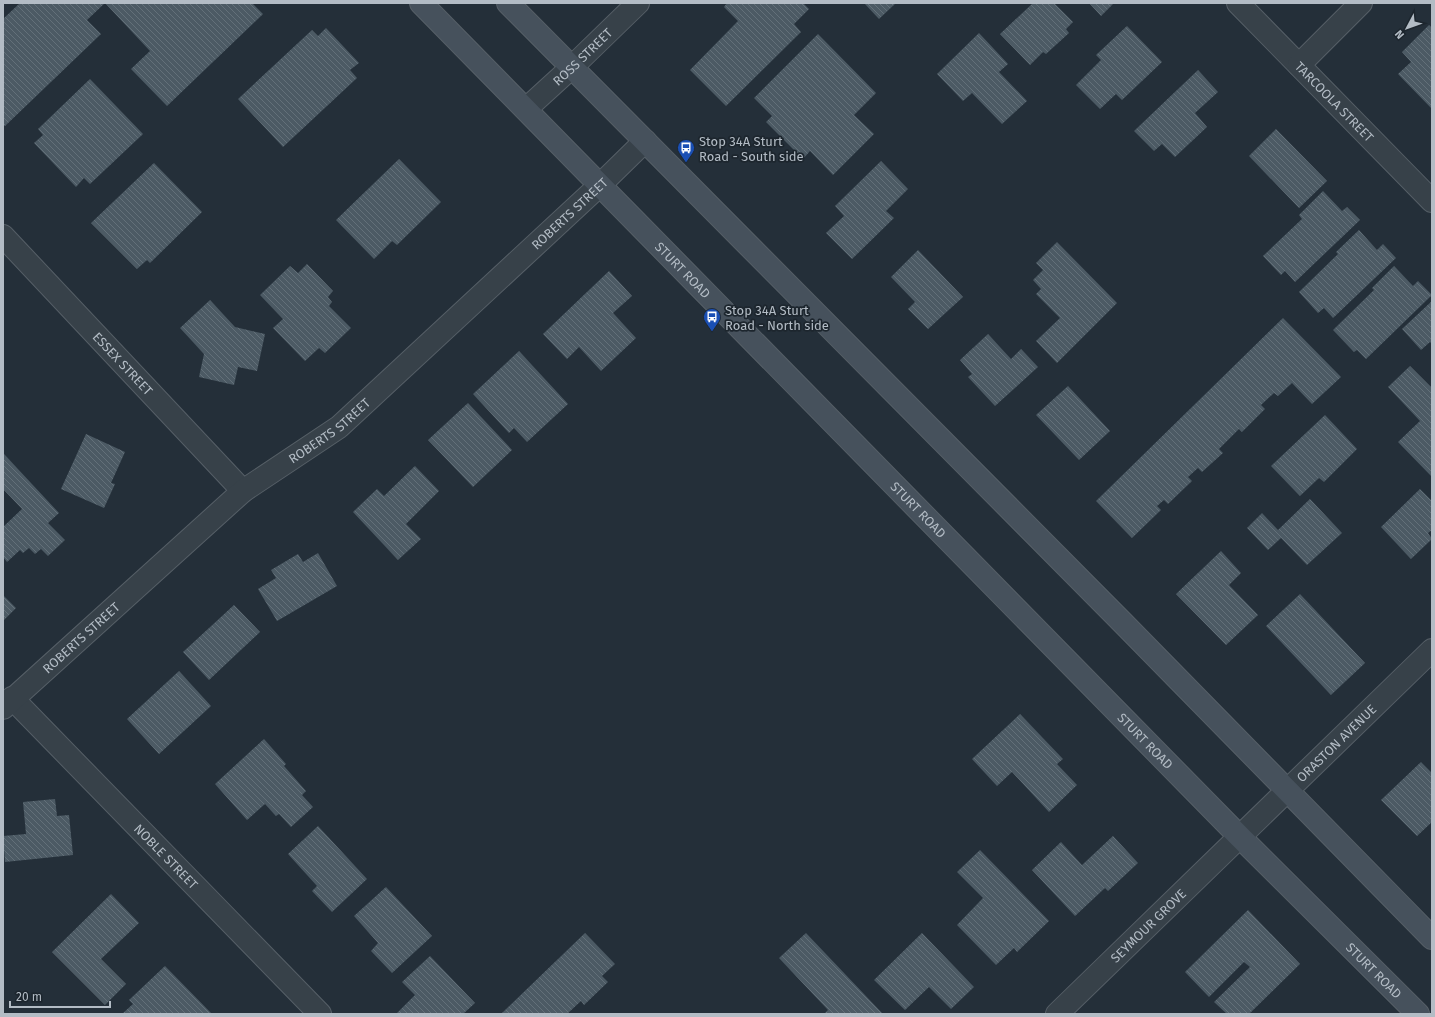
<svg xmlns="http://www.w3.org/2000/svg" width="1435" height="1017" font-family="'Fira Sans',sans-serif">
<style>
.building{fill:url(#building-back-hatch)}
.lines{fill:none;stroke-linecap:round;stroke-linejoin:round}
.minor-casing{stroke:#565f67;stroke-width:24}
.secondary-casing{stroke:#565f67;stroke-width:24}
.minor{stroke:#374149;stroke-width:22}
.secondary{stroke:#46515c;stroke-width:22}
.labels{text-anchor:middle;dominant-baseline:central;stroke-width:3.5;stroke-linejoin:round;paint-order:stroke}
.street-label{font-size:13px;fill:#b3bcc5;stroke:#1d262e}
.poi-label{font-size:13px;fill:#b3bcc5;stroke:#1d262e;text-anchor:start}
</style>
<defs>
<pattern id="building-back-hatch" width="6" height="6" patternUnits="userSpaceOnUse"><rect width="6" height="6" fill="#4c5a64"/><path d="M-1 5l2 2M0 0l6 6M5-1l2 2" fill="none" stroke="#637079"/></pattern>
</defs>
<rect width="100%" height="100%" fill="#242f39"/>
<path class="building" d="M 20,3 L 105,3 L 87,20 L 101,34 L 5,126 L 3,125 L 3,19 Z
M 105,3 L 252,3 L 263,14 L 167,106 L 131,69 L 150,51 Z
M 727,3 L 803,3 L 809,9 L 794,24 L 801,32 L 726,106 L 690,70 L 738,21 L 724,7 Z
M 864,3 L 896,3 L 879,19 Z
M 1033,3 L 1056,3 L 1055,4 L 1073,22 L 1066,29 L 1069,33 L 1046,54 L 1043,52 L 1030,65 L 1000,34 Z
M 1089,3 L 1114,3 L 1101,16 Z
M 1429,25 L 1432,28 L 1432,109 L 1398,74 L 1411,62 L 1402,52 Z
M 1127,26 L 1162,62 L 1122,100 L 1116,94 L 1100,109 L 1076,85 L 1101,60 L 1096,55 Z
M 326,28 L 359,63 L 350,70 L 357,78 L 283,147 L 238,99 L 312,30 L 318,36 Z
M 979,33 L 1008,64 L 999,72 L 1027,101 L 1002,124 L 972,93 L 963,101 L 937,74 Z
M 818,34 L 876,93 L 854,115 L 874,134 L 833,175 L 810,151 L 803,159 L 766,122 L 772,116 L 754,98 Z
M 1198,70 L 1218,92 L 1195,113 L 1207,127 L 1175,157 L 1162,144 L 1154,151 L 1134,131 Z
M 90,79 L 143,134 L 90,184 L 84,178 L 76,187 L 34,143 L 43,135 L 38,129 Z
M 1276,129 L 1327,181 L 1299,208 L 1249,156 Z
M 399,159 L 441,202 L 397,245 L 392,241 L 374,259 L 336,220 Z
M 881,161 L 908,189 L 886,211 L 894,218 L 852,259 L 826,233 L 844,216 L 835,206 Z
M 154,163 L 202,212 L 150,263 L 147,260 L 137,269 L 91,223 Z
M 1323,191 L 1342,211 L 1347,207 L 1360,220 L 1295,282 L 1285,271 L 1281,275 L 1263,256 L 1302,219 L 1299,215 Z
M 1359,230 L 1377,250 L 1383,244 L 1396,258 L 1333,318 L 1324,308 L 1318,313 L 1299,292 L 1338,254 L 1336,252 Z
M 1057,242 L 1117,303 L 1057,363 L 1036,341 L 1060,318 L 1036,294 L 1041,289 L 1033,280 L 1043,270 L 1036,263 Z
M 918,250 L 963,297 L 928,329 L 908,309 L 915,302 L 891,277 Z
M 307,264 L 333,291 L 328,297 L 332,302 L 329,306 L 351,328 L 325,353 L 319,348 L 305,361 L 273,328 L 283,319 L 260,295 L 290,266 L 298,273 Z
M 1394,266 L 1413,286 L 1418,281 L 1432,295 L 1366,359 L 1357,350 L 1354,352 L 1333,330 L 1374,290 L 1372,288 Z
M 609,271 L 632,296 L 613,313 L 636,338 L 601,371 L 579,347 L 567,359 L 543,334 Z
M 210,300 L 235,327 L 265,334 L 257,371 L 238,367 L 234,385 L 199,377 L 204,354 L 180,328 Z
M 1432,301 L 1432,344 L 1430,342 L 1421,350 L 1402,329 Z
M 1283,318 L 1341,377 L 1312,404 L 1292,383 L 1278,396 L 1274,393 L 1261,405 L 1265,409 L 1242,432 L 1239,429 L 1219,449 L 1223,453 L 1202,472 L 1198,468 L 1188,477 L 1192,481 L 1168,504 L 1164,500 L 1157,506 L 1161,510 L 1132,538 L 1096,501 Z
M 988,334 L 1011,359 L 1021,349 L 1038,367 L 995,406 L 968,377 L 972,374 L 960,360 Z
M 519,351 L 568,404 L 527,442 L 514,428 L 509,433 L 473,394 Z
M 1410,366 L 1432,388 L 1432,477 L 1398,442 L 1420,421 L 1388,387 Z
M 1068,386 L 1110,431 L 1079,460 L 1036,415 Z
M 468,403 L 512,450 L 473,487 L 428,440 Z
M 1325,415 L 1357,449 L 1324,482 L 1319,478 L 1300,496 L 1271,466 Z
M 86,434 L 125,452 L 111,483 L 115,484 L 104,508 L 61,489 Z
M 3,453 L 59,513 L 48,523 L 65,540 L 48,556 L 41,549 L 35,554 L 29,548 L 23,553 L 20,550 L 7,562 L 3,557 L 3,527 L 22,509 L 3,489 Z
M 415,466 L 439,491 L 406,524 L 421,539 L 398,560 L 353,512 L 377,489 L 384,496 Z
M 1420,489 L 1432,501 L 1432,530 L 1428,533 L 1432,539 L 1411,559 L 1381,527 Z
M 1310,499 L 1342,533 L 1307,565 L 1281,538 L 1268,550 L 1247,528 L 1262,513 L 1278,530 Z
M 1221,551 L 1241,573 L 1229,585 L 1258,615 L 1226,645 L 1176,594 Z
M 318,553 L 337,586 L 277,621 L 258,589 L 276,578 L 271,570 L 298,554 L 303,562 Z
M 1300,594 L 1365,663 L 1331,695 L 1266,626 Z
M 3,595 L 16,608 L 3,621 Z
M 234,605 L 260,632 L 209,680 L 183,652 Z
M 179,671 L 211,706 L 159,754 L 127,719 Z
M 1020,714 L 1063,759 L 1057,764 L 1077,785 L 1049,812 L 1012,772 L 997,786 L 972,759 Z
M 264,739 L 286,764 L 284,766 L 306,791 L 302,795 L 313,807 L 291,827 L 279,814 L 276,816 L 265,804 L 247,820 L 215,784 Z
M 1421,762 L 1432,773 L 1432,822 L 1417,836 L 1381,800 Z
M 55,799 L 57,816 L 69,815 L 73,855 L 5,862 L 3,836 L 26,834 L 23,802 Z
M 318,826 L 367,879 L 332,912 L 312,891 L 317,886 L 288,854 Z
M 1113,836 L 1138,863 L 1108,891 L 1105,888 L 1075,916 L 1032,870 L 1061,842 L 1082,865 Z
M 980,850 L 1049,921 L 1017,952 L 1014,948 L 996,965 L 957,925 L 983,898 L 957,872 Z
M 386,887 L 432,936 L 392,973 L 371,951 L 378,943 L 354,916 Z
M 111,894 L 139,923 L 101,959 L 126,984 L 105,1005 L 52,952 Z
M 1248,910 L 1300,964 L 1249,1014 L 1227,1014 L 1214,1002 L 1250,967 L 1244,962 L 1209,997 L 1185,972 Z
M 585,933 L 615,964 L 602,976 L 608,982 L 584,1005 L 581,1001 L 567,1014 L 501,1014 Z
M 806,933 L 883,1014 L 824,1014 L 828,1010 L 779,958 Z
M 922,933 L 974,987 L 951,1009 L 929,987 L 905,1010 L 874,980 Z
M 430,956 L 475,1003 L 463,1014 L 398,1014 L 397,1013 L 415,995 L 402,982 Z
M 165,966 L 212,1014 L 122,1014 L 133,1004 L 129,1000 Z"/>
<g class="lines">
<defs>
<g id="minor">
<path id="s1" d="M 1238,3 L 1432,201"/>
<path d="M 1299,65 L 1361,3"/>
<path id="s2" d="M 526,109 L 572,67 L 638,3"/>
<path id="s3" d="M 3,236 L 243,491"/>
<path id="s4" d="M 12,698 L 320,1014"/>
<path id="s5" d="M 3,708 L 243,491 L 339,427 L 600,185 L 645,141"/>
<path id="s6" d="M 1057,1014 L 1432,650"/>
</g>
<g id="secondary">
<path id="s7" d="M 421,3 L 1240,837 L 1418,1014"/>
<path d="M 508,3 L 1123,623 L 1432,938"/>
</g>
</defs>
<use href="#minor" class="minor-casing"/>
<use href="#secondary" class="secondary-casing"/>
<use href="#minor" class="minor"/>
<use href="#secondary" class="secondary"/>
</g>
<defs>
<symbol id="bus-pin" viewBox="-11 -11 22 30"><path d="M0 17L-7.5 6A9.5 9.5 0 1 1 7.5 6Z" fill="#1a4fb4" stroke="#1d262e"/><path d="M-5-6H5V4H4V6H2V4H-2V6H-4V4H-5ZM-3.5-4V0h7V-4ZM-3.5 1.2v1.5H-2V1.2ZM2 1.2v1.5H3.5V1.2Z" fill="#fff"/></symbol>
</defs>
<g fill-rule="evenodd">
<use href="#bus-pin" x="676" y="138" width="20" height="27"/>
<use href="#bus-pin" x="702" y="307" width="20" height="27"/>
</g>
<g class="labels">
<g class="street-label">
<text stroke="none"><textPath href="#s2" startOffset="77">ROSS STREET</textPath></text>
<text stroke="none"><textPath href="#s1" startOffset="138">TARCOOLA STREET</textPath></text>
<text stroke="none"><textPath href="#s5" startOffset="753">ROBERTS STREET</textPath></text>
<text stroke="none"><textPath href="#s7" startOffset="374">STURT ROAD</textPath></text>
<text stroke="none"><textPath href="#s3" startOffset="175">ESSEX STREET</textPath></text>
<text stroke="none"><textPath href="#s5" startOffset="429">ROBERTS STREET</textPath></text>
<text stroke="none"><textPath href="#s7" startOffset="710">STURT ROAD</textPath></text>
<text stroke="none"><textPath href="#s5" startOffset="105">ROBERTS STREET</textPath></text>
<text stroke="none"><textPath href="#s7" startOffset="1034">STURT ROAD</textPath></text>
<text stroke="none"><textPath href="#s6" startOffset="389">ORASTON AVENUE</textPath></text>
<text stroke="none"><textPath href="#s4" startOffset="221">NOBLE STREET</textPath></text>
<text stroke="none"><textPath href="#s6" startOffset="127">SEYMOUR GROVE</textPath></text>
<text stroke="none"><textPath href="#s7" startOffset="1358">STURT ROAD</textPath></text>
</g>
<g class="poi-label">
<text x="699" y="141">Stop 34A Sturt<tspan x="699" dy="15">Road - South side</tspan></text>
<text x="725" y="310">Stop 34A Sturt<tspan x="725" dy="15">Road - North side</tspan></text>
</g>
</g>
<rect width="1435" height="1017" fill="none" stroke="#b3bcc5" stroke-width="8"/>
<g transform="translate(1407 28) rotate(229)" stroke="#1d262e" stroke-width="3" paint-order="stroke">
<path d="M0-3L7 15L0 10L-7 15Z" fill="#b3bcc5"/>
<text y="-6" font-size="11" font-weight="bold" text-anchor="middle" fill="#b3bcc5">N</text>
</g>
<path d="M10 1001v6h100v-6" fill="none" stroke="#b3bcc5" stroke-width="2"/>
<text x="16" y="1001" font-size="12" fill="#b3bcc5" stroke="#1d262e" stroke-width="3" paint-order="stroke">20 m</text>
</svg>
